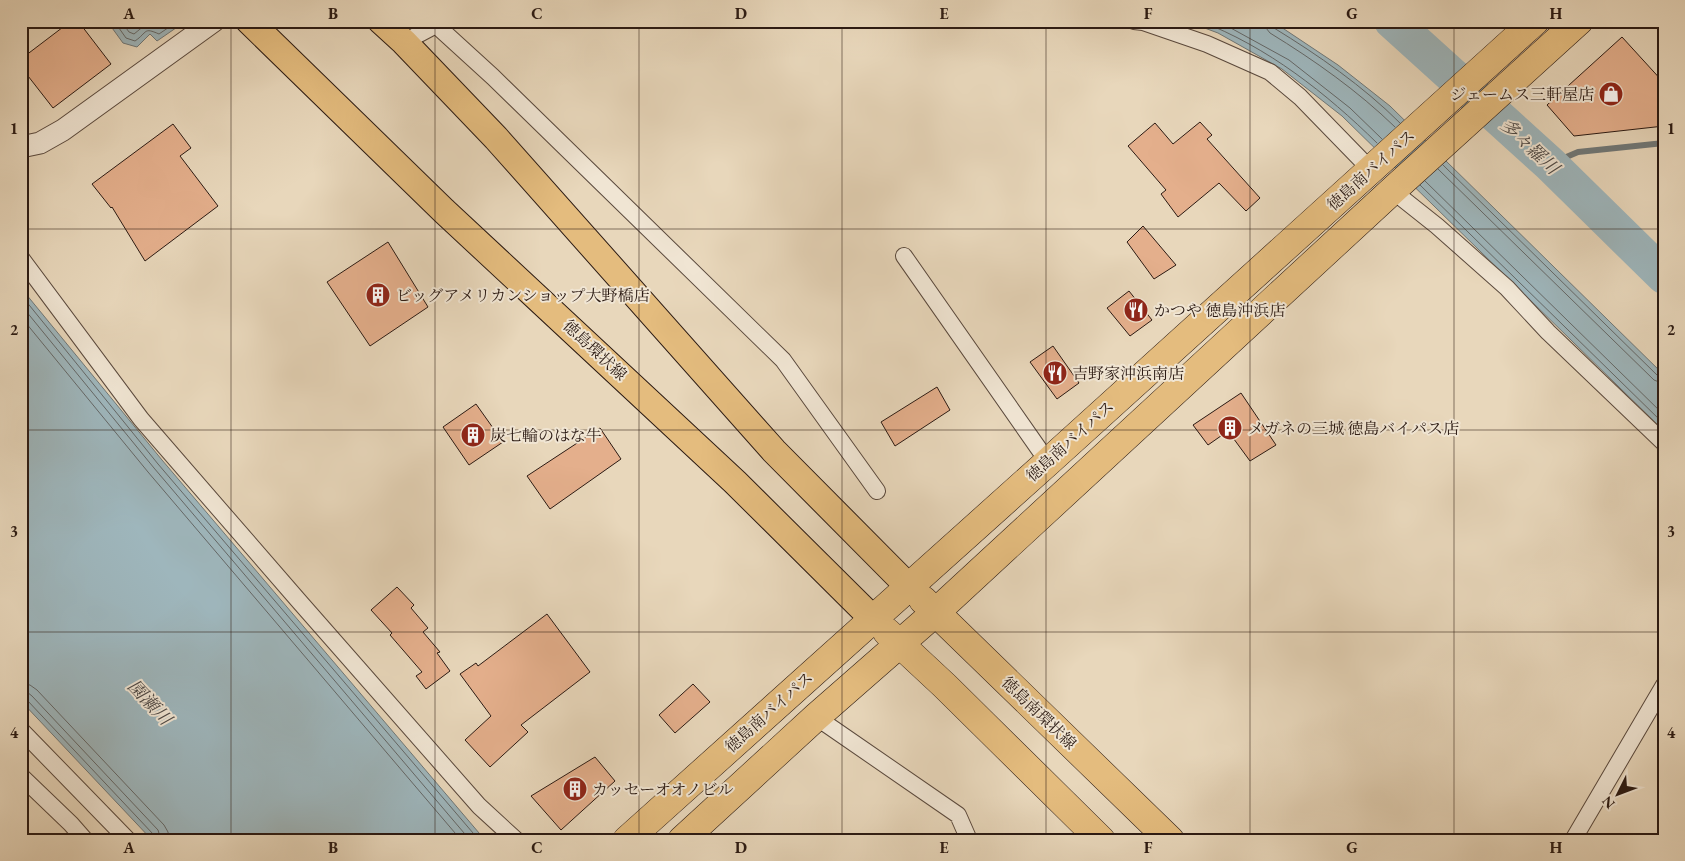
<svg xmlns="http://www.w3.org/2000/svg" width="1685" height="861" font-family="'EB Garamond','Noto Serif JP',serif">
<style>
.water{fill:#9eb6bc;stroke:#707878}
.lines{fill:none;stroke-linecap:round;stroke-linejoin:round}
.shore{stroke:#646868;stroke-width:1}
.stream{stroke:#707878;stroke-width:6}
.river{stroke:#9eb6bc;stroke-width:36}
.building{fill:#e4af8c;stroke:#2b1a13}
.minor-casing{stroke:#5a493d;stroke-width:18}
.tertiary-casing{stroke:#5a493d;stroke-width:23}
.primary-casing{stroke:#2b1a13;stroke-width:28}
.trunk-casing{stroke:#2b1a13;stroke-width:29}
.minor{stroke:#f0e5d3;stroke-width:16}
.tertiary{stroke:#f0e5d3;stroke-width:21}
.primary{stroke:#e4bc7e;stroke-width:26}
.trunk{stroke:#e4bc7e;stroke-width:28}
.grid{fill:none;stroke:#2b1a13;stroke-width:1;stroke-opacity:0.55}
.labels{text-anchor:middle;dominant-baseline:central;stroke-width:4;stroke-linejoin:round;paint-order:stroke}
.poi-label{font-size:16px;fill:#2b1a13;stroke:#f0e5d3;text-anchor:start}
.street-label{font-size:16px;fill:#2b1a13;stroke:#f0e5d3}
.water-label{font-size:18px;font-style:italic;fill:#4e4946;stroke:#f0e5d3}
.neatline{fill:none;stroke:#2b1a13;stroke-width:2}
.grid-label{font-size:16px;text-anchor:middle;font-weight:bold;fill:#2b1a13}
</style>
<rect width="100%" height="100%" fill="#e8d7bb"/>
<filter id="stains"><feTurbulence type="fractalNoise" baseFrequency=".004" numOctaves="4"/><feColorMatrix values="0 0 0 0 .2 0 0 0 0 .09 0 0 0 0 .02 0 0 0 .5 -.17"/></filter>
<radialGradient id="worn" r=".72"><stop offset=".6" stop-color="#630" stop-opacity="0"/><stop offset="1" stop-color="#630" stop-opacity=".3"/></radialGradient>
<path class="water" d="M 107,21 L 186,21 L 157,41 L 150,34 L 137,47 L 123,43 Z
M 1186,21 L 1272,21 L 1338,65 L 1390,106 L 1664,375 L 1664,431 L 1342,116 L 1282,69 L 1218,33 Z
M 21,288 L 162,460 L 485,840 L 152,840 L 21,701 Z"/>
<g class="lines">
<path class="shore" d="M 114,21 L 126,38 L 135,41 C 148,32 143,27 159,34 L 178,21
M 121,21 L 129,32 L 134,34 C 143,27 147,21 159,26 L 167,21
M 1200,21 C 1268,47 1326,93 1377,143
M 1218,21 L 1289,60 L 1350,108 L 1382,139
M 1265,21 L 1266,28 L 1270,33 C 1314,60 1358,91 1395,127
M 1271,21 L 1274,28 C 1318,55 1363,86 1400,123
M 1443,165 L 1658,376 L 1664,378
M 1438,169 L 1654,380 L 1664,384
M 1425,181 L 1664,415
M 1420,185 L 1664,424
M 21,295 L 158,464 L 479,840
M 21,305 L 154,468 L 470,840
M 21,317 L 148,472 L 461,840
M 21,684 L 30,685 L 37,690 L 164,825 L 168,832 L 169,840
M 21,692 L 27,692 L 32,696 L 158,830 L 161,840
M 21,698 L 27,700 L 153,834 L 155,840"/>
<path class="stream" d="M 1550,164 L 1578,152 L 1664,143"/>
<path class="river" d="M 1392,21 L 1550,164 L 1664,276"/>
</g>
<path class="building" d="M 71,21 L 78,21 L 111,64 L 53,108 L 21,67 L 21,59 Z
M 1622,37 L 1664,83 L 1664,126 L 1574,136 L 1547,105 Z
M 1200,122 L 1212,135 L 1207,139 L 1260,198 L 1246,211 L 1219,183 L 1178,217 L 1161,194 L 1166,190 L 1128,146 L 1155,123 L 1173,144 Z
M 173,124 L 191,148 L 180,156 L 218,206 L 145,261 L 112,207 L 111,208 L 92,184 Z
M 1143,226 L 1176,265 L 1154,279 L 1127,242 Z
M 388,242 L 428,307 L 370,346 L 327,282 Z
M 1129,291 L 1152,320 L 1130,336 L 1107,308 Z
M 1053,346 L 1079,383 L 1057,399 L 1030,362 Z
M 937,387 L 950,410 L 895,446 L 881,422 Z
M 1241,393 L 1276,445 L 1250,461 L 1228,431 L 1208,445 L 1193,425 Z
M 476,404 L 503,442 L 469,465 L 443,427 Z
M 600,428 L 621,459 L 550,509 L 527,476 Z
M 397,587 L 414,605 L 411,608 L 428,628 L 423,632 L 440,652 L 437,653 L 450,671 L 426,689 L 416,676 L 422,672 L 390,635 L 392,633 L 371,610 Z
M 547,614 L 590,672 L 521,725 L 528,732 L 490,767 L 465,740 L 491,716 L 460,674 L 476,663 L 478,666 Z
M 693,684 L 710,702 L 675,733 L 659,715 Z
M 595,757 L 615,781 L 561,830 L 531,796 Z"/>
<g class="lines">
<defs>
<path id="minor" d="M 1134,21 L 1143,22 L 1207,44 L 1270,72 L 1300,97 L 1371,170
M 404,42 L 436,25 L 493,77 L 783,360 L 877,491
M 1394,189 L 1403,199 L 1437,226 L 1507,288 L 1548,332 L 1664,443
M 904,256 L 1048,462
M 21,258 L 141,419 L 298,600 L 479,806 L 516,840
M 816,717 L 958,815 L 969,840
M 21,730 L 128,840
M 21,776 L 71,824 L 85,840
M 1573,840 L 1664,685"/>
<path id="tertiary" d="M 21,147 L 40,143 L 63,130 L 214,21"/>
<path id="primary" d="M 249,21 L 444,211 L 735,482 L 872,618
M 381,21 L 404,42 L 496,138 L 774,451 L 908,586"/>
<path id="trunk" d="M 923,600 L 1170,840
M 887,632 L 945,686 L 1101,840
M 627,840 L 1048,462 L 1535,21
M 682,840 L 816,717 L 936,612 L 1394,189 L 1579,21"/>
</defs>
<use href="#minor" class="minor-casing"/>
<use href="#tertiary" class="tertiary-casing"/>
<use href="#primary" class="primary-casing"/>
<use href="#trunk" class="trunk-casing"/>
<use href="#minor" class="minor"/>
<use href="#tertiary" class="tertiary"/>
<use href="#primary" class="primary"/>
<use href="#trunk" class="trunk"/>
</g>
<path class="grid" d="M 231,21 L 231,840M 435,21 L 435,840M 639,21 L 639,840M 842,21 L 842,840M 1046,21 L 1046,840M 1250,21 L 1250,840M 1454,21 L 1454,840M 21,229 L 1664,229M 21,430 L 1664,430M 21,632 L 1664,632"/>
<defs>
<symbol id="shop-disc" viewBox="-11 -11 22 22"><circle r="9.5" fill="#8f2418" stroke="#f0e5d3"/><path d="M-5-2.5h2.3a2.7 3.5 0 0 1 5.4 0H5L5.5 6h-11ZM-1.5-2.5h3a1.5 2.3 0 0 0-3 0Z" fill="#fff"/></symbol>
<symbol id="building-disc" viewBox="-11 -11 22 22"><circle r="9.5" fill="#8f2418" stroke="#f0e5d3"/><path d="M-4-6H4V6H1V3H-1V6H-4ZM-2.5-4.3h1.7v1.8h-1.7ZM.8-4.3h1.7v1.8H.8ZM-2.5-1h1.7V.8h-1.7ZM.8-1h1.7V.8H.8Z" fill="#fff"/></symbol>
<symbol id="restaurant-disc" viewBox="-11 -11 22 22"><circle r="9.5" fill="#8f2418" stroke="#f0e5d3"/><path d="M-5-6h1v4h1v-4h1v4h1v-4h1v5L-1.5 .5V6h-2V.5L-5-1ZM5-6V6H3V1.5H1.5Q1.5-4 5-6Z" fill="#fff"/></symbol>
</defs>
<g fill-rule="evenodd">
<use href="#shop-disc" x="1597" y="80" width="28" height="28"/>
<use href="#building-disc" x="364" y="281" width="28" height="28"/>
<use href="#restaurant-disc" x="1122" y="296" width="28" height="28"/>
<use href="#restaurant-disc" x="1041" y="359" width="28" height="28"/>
<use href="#building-disc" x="1216" y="414" width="28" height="28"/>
<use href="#building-disc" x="459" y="421" width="28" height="28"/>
<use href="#building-disc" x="561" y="775" width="28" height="28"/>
</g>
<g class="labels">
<g class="poi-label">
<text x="1594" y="94" text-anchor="end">ジェームス三軒屋店</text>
<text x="396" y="295">ビッグアメリカンショップ大野橋店</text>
<text x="1154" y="310">かつや 徳島沖浜店</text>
<text x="1072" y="373">吉野家沖浜南店</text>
<text x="1248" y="428">メガネの三城 徳島バイパス店</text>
<text x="490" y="435">炭七輪のはな牛</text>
<text x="592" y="789">カッセーオオノビル</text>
</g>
<g class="street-label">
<text transform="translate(1371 170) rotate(-42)">徳島南バイパス</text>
<text transform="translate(595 350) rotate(43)">徳島環状線</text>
<text transform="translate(1070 441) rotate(-42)">徳島南バイパス</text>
<text transform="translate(769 712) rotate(-42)">徳島南バイパス</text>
<text transform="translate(1039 713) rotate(44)">徳島南環状線</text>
</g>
<g class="water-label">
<text transform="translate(1530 146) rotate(43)">多々羅川</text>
<text transform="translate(150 702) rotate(47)">園瀬川</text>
</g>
</g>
<rect width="1685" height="861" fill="none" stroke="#e8d7bb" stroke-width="55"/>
<g transform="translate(1618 794) rotate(228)" stroke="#f0e5d3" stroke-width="4" paint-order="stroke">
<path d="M0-4L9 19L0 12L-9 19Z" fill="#2b1a13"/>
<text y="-8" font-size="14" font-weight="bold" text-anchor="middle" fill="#2b1a13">N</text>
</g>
<rect x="28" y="28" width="1630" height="806" class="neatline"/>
<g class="grid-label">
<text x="129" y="19">A</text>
<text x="333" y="19">B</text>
<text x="537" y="19">C</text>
<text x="741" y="19">D</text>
<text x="944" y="19">E</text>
<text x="1148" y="19">F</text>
<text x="1352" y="19">G</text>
<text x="1556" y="19">H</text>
<text x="14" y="134">1</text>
<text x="1671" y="134">1</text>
<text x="14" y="335">2</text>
<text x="1671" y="335">2</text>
<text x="14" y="537">3</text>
<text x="1671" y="537">3</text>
<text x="14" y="738">4</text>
<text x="1671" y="738">4</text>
<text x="129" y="853">A</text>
<text x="333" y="853">B</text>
<text x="537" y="853">C</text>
<text x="741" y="853">D</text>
<text x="944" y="853">E</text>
<text x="1148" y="853">F</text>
<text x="1352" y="853">G</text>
<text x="1556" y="853">H</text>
</g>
<rect width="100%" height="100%" filter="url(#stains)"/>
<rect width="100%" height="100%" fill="url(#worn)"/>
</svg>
